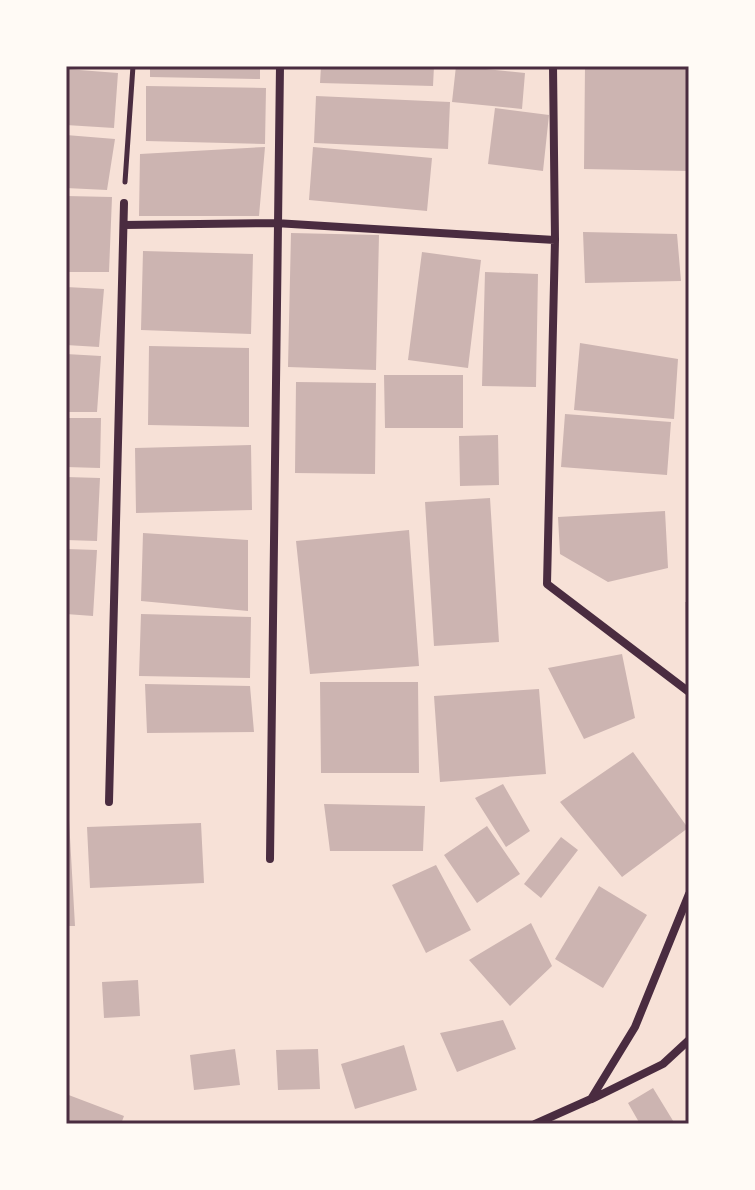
<svg xmlns="http://www.w3.org/2000/svg" width="755" height="1190" font-family="'Libre Baskerville',serif">
<style>
.building{fill:#ccb4b1}
.lines{fill:none;stroke-linecap:round;stroke-linejoin:round}
.path{stroke:#4a2c40;stroke-width:5}
.minor{stroke:#4a2c40;stroke-width:8}
.neatline{fill:none;stroke:#4a2c40;stroke-width:3}
</style>
<rect width="100%" height="100%" fill="#f7e1d7"/>
<path class="building" d="M 150,66 L 260,66 L 260,79 L 150,77 Z
M 321,66 L 434,66 L 433,86 L 320,83 Z
M 456,66 L 525,73 L 522,109 L 452,102 Z
M 585,66 L 689,69 L 689,171 L 584,169 Z
M 66,69 L 118,73 L 114,128 L 66,125 Z
M 146,86 L 266,88 L 265,144 L 146,141 Z
M 316,96 L 450,102 L 448,149 L 314,143 Z
M 495,108 L 549,115 L 543,171 L 488,164 Z
M 66,135 L 115,139 L 107,190 L 66,188 Z
M 265,147 L 259,216 L 139,216 L 140,154 Z
M 313,147 L 432,158 L 427,211 L 309,200 Z
M 66,196 L 112,197 L 109,272 L 66,272 Z
M 583,232 L 677,234 L 681,281 L 585,283 Z
M 291,233 L 379,235 L 376,370 L 288,367 Z
M 143,251 L 253,254 L 251,334 L 141,330 Z
M 422,252 L 481,260 L 468,368 L 408,360 Z
M 485,272 L 538,274 L 536,387 L 482,386 Z
M 66,287 L 104,289 L 99,347 L 66,345 Z
M 580,343 L 678,359 L 674,419 L 574,410 Z
M 149,346 L 249,348 L 249,427 L 148,425 Z
M 66,354 L 101,356 L 97,412 L 66,412 Z
M 384,375 L 463,375 L 463,428 L 385,428 Z
M 296,382 L 376,383 L 375,474 L 295,473 Z
M 565,414 L 671,422 L 667,475 L 561,467 Z
M 66,418 L 101,418 L 100,468 L 66,467 Z
M 498,435 L 499,485 L 460,486 L 459,436 Z
M 251,445 L 252,510 L 136,513 L 135,448 Z
M 66,477 L 100,478 L 97,541 L 66,540 Z
M 490,498 L 499,642 L 434,646 L 425,502 Z
M 665,511 L 668,568 L 608,582 L 560,554 L 558,517 Z
M 409,530 L 419,666 L 310,674 L 296,541 Z
M 143,533 L 248,540 L 248,611 L 141,601 Z
M 66,549 L 97,550 L 93,616 L 66,614 Z
M 685,602 L 689,602 L 689,665 L 686,665 Z
M 141,614 L 251,617 L 250,678 L 139,676 Z
M 622,654 L 635,718 L 584,739 L 548,668 Z
M 320,682 L 418,682 L 419,773 L 321,773 Z
M 145,684 L 250,686 L 254,732 L 147,733 Z
M 539,689 L 546,774 L 440,782 L 434,696 Z
M 633,752 L 688,828 L 622,877 L 560,802 Z
M 503,784 L 530,831 L 506,847 L 475,798 Z
M 324,804 L 425,806 L 423,851 L 330,851 Z
M 66,820 L 69,820 L 75,926 L 66,926 Z
M 201,823 L 204,883 L 90,888 L 87,827 Z
M 487,826 L 520,874 L 477,903 L 444,855 Z
M 561,837 L 578,850 L 541,898 L 524,884 Z
M 436,865 L 471,930 L 426,953 L 392,885 Z
M 599,886 L 647,915 L 603,988 L 555,959 Z
M 531,923 L 552,966 L 510,1006 L 469,960 Z
M 138,980 L 140,1016 L 104,1018 L 102,982 Z
M 503,1020 L 516,1049 L 457,1072 L 440,1033 Z
M 404,1045 L 417,1090 L 355,1109 L 341,1064 Z
M 235,1049 L 240,1085 L 194,1090 L 190,1055 Z
M 318,1049 L 320,1089 L 278,1090 L 276,1050 Z
M 653,1088 L 675,1124 L 640,1124 L 628,1103 Z
M 66,1094 L 124,1116 L 121,1124 L 66,1124 Z"/>
<g class="lines">
<path class="path" d="M 125,182 L 133,66"/>
<path class="minor" d="M 553,66 L 555,240 L 547,584 L 689,692
M 124,225 L 275,223 L 555,240
M 109,802 L 124,203
M 270,859 L 280,66
M 592,1099 L 663,1064 L 689,1040
M 535,1124 L 591,1099 L 635,1027 L 689,894"/>
</g>
<rect width="755" height="1190" fill="none" stroke="#fffaf5" stroke-width="136"/>
<rect x="68" y="68" width="619" height="1054" class="neatline"/>
</svg>
